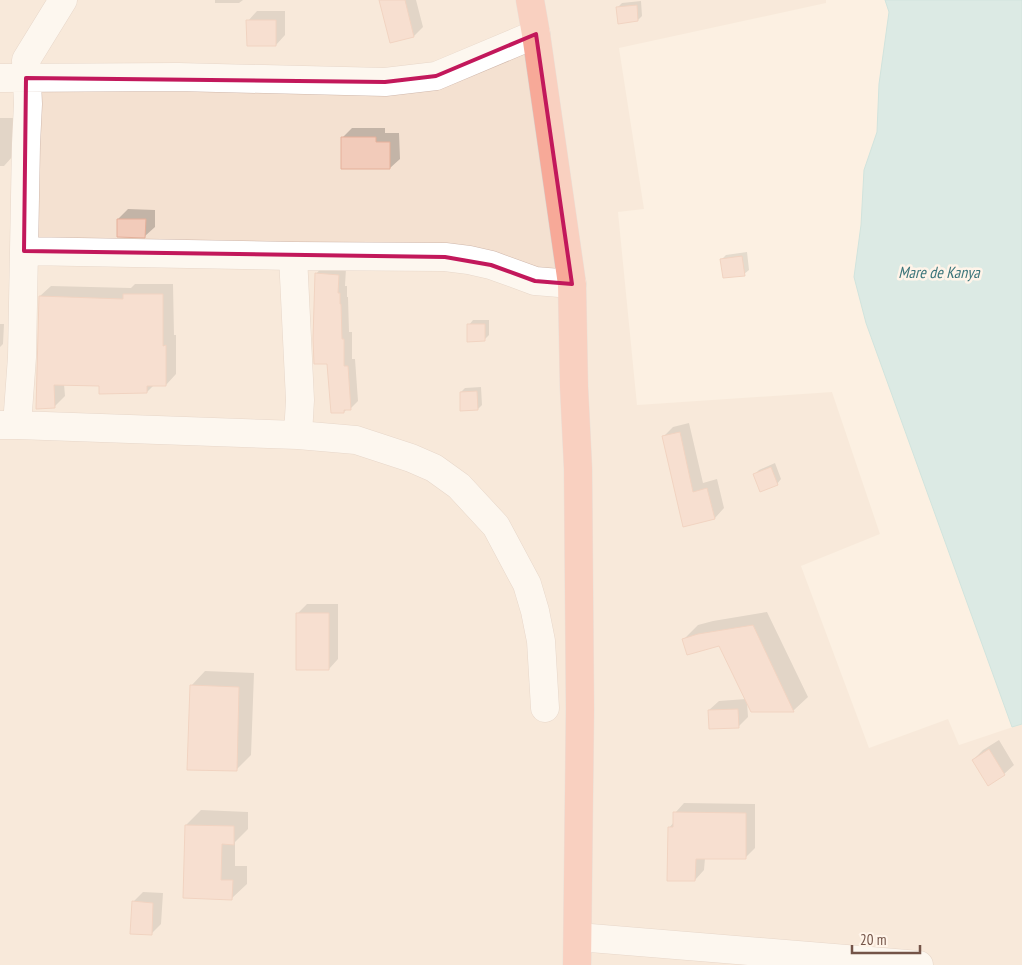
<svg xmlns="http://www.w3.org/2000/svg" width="1022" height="965" font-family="'PT Sans Narrow',sans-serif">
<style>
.residential{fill:#f4e1d1}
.water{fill:#b7e3e6;stroke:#9dd4d8}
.shadow{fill:#0003}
.building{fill:#f2cbba;stroke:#e5b09a}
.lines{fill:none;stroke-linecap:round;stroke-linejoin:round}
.minor-casing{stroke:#d0b8ac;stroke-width:29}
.highway-casing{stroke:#d8cfcc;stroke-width:29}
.minor{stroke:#fff;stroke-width:28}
.highway{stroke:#f7a998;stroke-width:28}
.marked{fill:none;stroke:#c2185b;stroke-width:4;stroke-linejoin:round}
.labels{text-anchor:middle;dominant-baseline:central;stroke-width:5;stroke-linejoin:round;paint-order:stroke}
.water-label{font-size:16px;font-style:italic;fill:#3c757a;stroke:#fff4e9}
</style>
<rect width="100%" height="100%" fill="#fcf0e2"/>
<path class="residential" d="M 0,0 L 826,0 L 826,3 L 619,48 L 644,209 L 618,212 L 637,405 L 832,392 L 880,534 L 801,566 L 869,748 L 948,719 L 959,745 L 1022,724 L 1022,965 L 0,965 Z"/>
<path class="water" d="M 885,0 L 1022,0 L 1022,724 L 1012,727 L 866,323 L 854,277 L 861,225 L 864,170 L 877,132 L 879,84 L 889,12 Z"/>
<path class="shadow" d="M 215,0 L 243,0 L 239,3 L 215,3 Z
M 380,0 L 416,0 L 423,27 L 414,36 Z
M 641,1 L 642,16 L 638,20 L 618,7 L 622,3 Z
M 257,11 L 285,11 L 285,35 L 276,45 L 248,21 Z
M 0,118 L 14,118 L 13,156 L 4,166 L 0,166 Z
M 352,128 L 385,128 L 385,133 L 399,133 L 400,159 L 390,168 L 342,138 Z
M 128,209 L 155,210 L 155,227 L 145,236 L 118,219 Z
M 747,252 L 749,270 L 744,274 L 721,260 L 726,255 Z
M 323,266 L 346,268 L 345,286 L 347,286 L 347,297 L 348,297 L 349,332 L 352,332 L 352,359 L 355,359 L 358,401 L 351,408 L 347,409 L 344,412 L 328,362 L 316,274 Z
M 135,284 L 173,284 L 174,335 L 176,335 L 176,374 L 166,385 L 154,385 L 147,392 L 100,384 L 64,384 L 65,396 L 54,407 L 40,296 L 51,286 L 131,288 Z
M 473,320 L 489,320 L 489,335 L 484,340 L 469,325 Z
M 0,324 L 4,324 L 3,344 L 0,347 Z
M 481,387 L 482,405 L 478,409 L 461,392 L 465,388 Z
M 689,423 L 703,483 L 717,479 L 724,508 L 715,518 L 684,526 L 664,436 L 673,427 Z
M 775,463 L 781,479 L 777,484 L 755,474 L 759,470 Z
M 307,604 L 338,604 L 338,659 L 329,669 L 298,613 Z
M 767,612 L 808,697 L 794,710 L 752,711 L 747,702 L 748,717 L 738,727 L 709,710 L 719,701 L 746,699 L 719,644 L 684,639 L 698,625 L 713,621 Z
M 205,671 L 254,673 L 251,755 L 236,770 L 191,686 Z
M 999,740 L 1014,765 L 1004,774 L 989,784 L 973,760 L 983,750 Z
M 684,803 L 755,804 L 755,848 L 745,858 L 705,858 L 704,870 L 695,880 L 669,828 L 674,822 L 675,813 Z
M 201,810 L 248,812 L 248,829 L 235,842 L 235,866 L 247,866 L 247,884 L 232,898 L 186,825 Z
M 143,892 L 163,893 L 161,924 L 151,934 L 133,902 Z"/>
<path class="building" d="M 379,0 L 405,0 L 414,37 L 390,43 Z
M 637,5 L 638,21 L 618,24 L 616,7 Z
M 246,20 L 276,20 L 276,46 L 247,46 Z
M 341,137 L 376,137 L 376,142 L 390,142 L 390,169 L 341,169 Z
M 117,219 L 146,219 L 145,238 L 117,237 Z
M 742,256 L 745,276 L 723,278 L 720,259 Z
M 315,273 L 339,275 L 338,293 L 340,293 L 340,304 L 341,304 L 342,339 L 344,339 L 344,366 L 348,366 L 351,410 L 344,410 L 344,413 L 331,413 L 327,364 L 314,364 L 313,339 Z
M 123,294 L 163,294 L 163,346 L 166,345 L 166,386 L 147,386 L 147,393 L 99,394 L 99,386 L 54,385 L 55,408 L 36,409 L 39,296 L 123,299 Z
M 467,324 L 485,324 L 485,341 L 467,342 Z
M 477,391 L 478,410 L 460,411 L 460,392 Z
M 680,432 L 693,492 L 707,488 L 715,519 L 683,527 L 662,436 Z
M 771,467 L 778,485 L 760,492 L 753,474 Z
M 296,613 L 329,613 L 329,670 L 296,670 Z
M 753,625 L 794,712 L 751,712 L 719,646 L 687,655 L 682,639 L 698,634 Z
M 190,685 L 239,687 L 237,771 L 187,770 Z
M 738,709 L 739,728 L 709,729 L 708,710 Z
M 989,749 L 1005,775 L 988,786 L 972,760 Z
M 673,812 L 746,813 L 746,859 L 696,859 L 695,881 L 667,881 L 668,827 L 673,827 Z
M 185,825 L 234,826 L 234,845 L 222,844 L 221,880 L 233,880 L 232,900 L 183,898 Z
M 132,901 L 153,903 L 152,935 L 130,934 Z"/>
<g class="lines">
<defs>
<path id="minor" d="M 0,78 L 178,77 L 385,82 L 436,76 L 536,34
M 24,251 L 293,256 L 445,257 L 469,260 L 491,265 L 535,281 L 572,284
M 293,256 L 300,400 L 298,435
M 0,425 L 17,425 L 22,357 L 26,144 L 28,104 L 26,60 L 63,0
M 17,425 L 298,435 L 356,440 L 411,458 L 434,468 L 459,486 L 496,526 L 527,584 L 535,611 L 541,641 L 545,708
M 578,937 L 919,965"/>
<path id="highway" d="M 530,0 L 536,34 L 572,284 L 574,387 L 578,468 L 580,709 L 577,965"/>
</defs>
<use href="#minor" class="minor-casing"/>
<use href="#highway" class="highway-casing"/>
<use href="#minor" class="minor"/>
<use href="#highway" class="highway"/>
</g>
<path d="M0 0H1022V965H0ZM 536,34 L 572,284 L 535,281 L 491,265 L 445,257 L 24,251 L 26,78 L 385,82 L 436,76 Z" fill="#fcf0e2" fill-opacity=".55" fill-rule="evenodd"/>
<path class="marked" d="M 536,34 L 572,284 L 535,281 L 491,265 L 445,257 L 24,251 L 26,78 L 385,82 L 436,76 Z"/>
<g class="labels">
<g class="water-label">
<text x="939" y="272">Mare de Kanya</text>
</g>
</g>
<path d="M852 945v8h68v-8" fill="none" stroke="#745448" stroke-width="2.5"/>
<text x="860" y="945" font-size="15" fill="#745448" stroke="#fff4e9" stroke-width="4" paint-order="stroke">20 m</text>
</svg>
